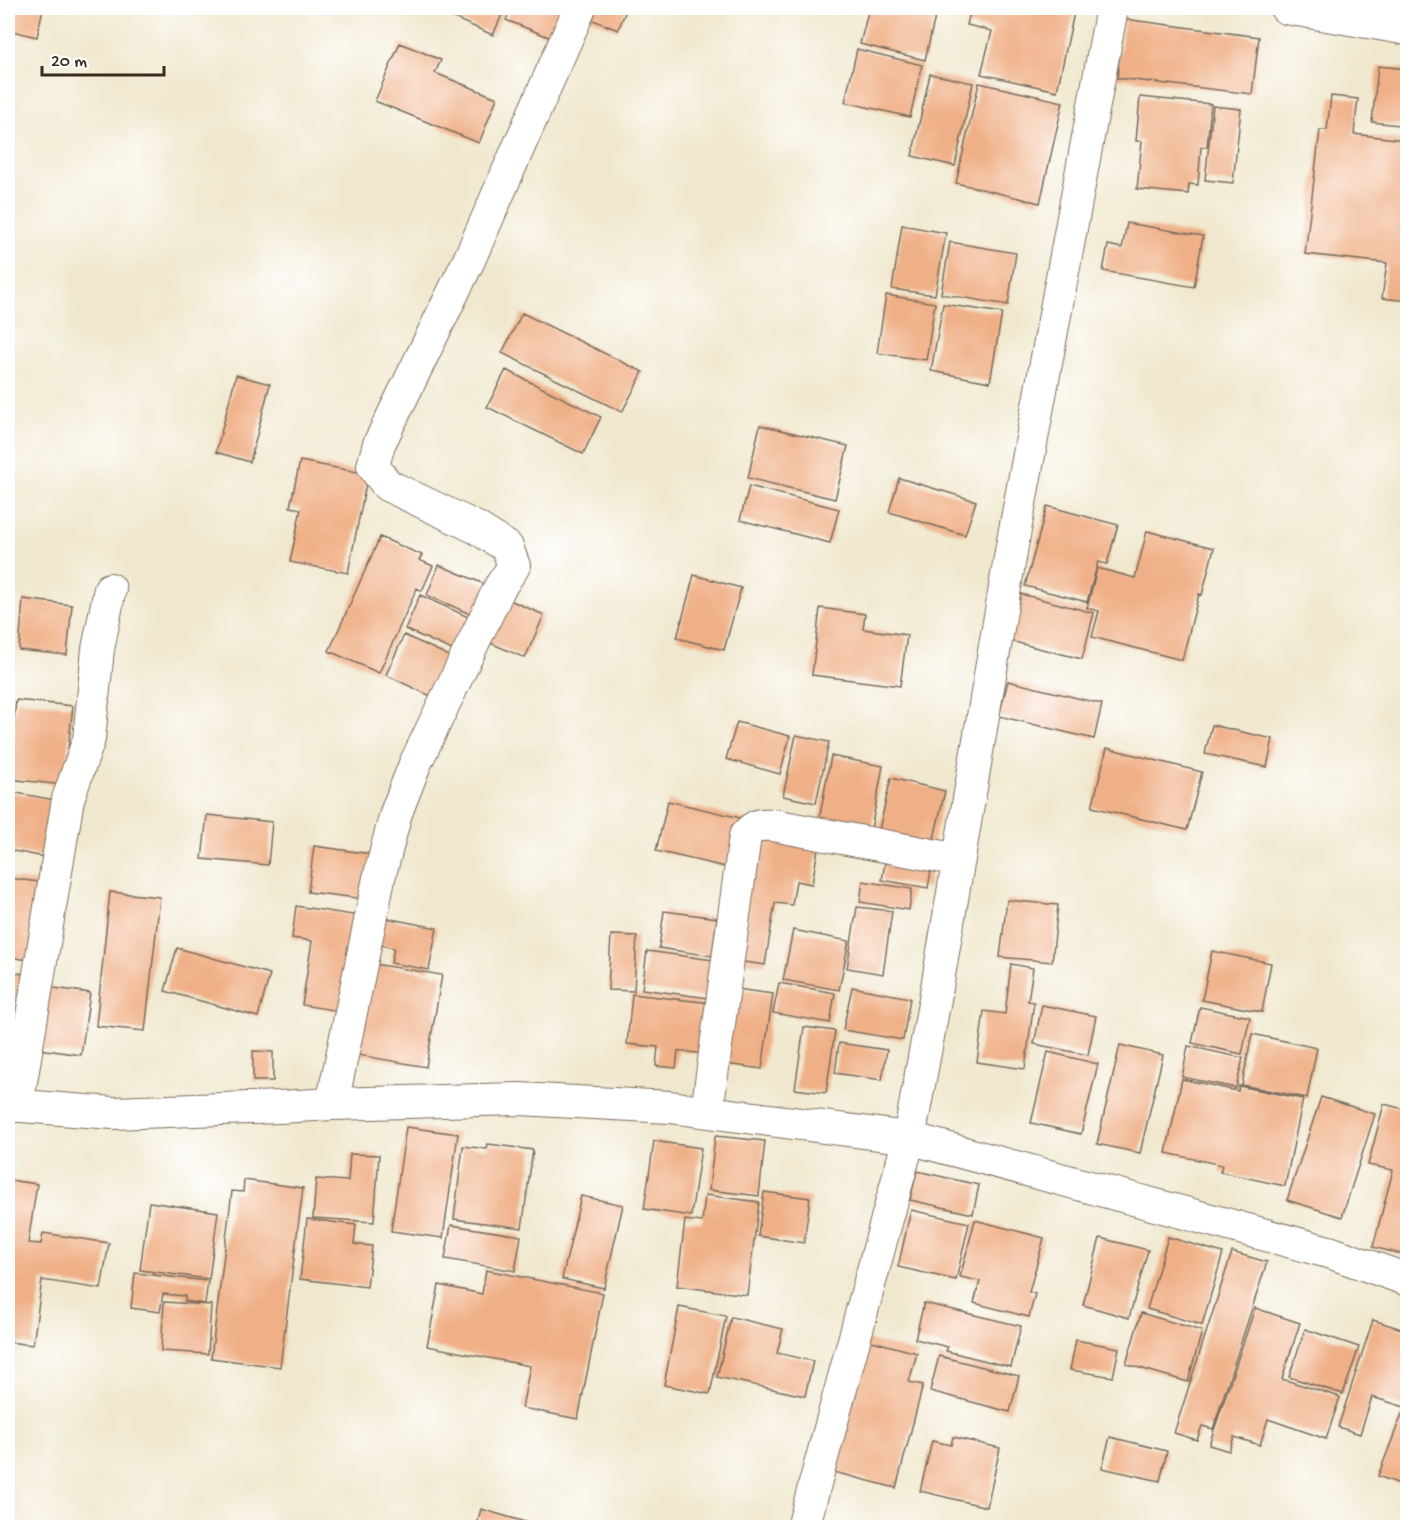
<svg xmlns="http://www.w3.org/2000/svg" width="1415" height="1535" font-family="'Gochi Hand',sans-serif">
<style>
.building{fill:#f0b087}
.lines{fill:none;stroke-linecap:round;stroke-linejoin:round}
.minor-casing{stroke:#7a6c5c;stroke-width:34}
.minor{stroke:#fff;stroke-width:32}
</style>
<rect width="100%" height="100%" fill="#fff"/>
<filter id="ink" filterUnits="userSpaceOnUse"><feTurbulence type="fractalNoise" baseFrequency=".0167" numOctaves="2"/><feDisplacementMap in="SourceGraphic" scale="12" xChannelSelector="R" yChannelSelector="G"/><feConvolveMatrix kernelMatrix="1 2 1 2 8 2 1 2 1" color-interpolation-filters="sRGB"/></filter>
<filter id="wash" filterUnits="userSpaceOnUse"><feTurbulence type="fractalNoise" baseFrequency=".008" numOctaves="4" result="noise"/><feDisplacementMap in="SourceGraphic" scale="24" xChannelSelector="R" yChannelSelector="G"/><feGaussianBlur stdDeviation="1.35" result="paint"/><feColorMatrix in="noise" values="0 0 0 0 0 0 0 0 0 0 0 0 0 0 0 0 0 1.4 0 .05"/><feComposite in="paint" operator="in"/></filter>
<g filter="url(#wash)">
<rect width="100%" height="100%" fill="#f0e8ce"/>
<g id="blocks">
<path class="building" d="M 8,8 L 43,8 L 37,37 L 8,30 Z
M 436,8 L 505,8 L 493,35 L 435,10 Z
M 511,8 L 572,8 L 559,41 L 506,20 Z
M 592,8 L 627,8 L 618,30 L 588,18 Z
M 869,8 L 937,8 L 925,60 L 860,44 Z
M 971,8 L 1075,8 L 1057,91 L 981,74 L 992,31 L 967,25 Z
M 1379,8 L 1408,8 L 1408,19 L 1379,19 Z
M 1124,19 L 1259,37 L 1252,94 L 1117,78 Z
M 400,43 L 441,60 L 435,73 L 497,98 L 479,143 L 375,101 Z
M 857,49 L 922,65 L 910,117 L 845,102 Z
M 1378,66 L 1408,69 L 1408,126 L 1372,122 Z
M 930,74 L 973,83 L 955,166 L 912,156 Z
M 979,83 L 1063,102 L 1040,203 L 956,183 Z
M 1331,96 L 1358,99 L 1354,134 L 1404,140 L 1408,128 L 1408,301 L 1382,298 L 1387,263 L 1305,254 L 1320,130 L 1327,130 Z
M 1140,97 L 1211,104 L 1207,147 L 1201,147 L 1198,185 L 1189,184 L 1188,194 L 1137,189 L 1142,141 L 1136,141 Z
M 1213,106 L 1241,109 L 1233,183 L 1205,180 Z
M 1127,223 L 1203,236 L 1194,287 L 1103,271 L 1108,245 L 1122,248 Z
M 902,225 L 946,233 L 935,295 L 892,289 Z
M 950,242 L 1016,253 L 1008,305 L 941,294 Z
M 886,295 L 935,303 L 926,360 L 877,353 Z
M 943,304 L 1002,313 L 990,382 L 931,371 Z
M 522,313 L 643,372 L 622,412 L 502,353 Z
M 506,370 L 601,417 L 583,454 L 487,407 Z
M 236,375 L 270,384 L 250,462 L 216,452 Z
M 760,425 L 848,446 L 835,499 L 748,478 Z
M 300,461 L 368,474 L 348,573 L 290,562 L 301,509 L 290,507 Z
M 899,478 L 976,501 L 965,535 L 889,512 Z
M 749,486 L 839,509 L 830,543 L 740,520 Z
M 1047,506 L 1118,525 L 1107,564 L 1098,562 L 1087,602 L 1025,586 Z
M 1147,531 L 1214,548 L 1202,595 L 1199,594 L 1182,660 L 1092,637 L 1099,611 L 1087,608 L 1097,568 L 1135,578 Z
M 380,537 L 422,555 L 419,560 L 433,566 L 422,591 L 417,588 L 379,673 L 329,651 Z
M 439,565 L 489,586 L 477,617 L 427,595 Z
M 694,575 L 741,588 L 724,650 L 677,638 Z
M 1021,594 L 1094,613 L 1082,659 L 1010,641 Z
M 420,595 L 477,621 L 461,654 L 405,629 Z
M 505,598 L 544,615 L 525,658 L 486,641 Z
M 23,599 L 72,605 L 67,655 L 19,650 Z
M 820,608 L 865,614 L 863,629 L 907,635 L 900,686 L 812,675 Z
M 404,635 L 458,660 L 439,700 L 386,675 Z
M 1008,681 L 1102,704 L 1094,739 L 999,716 Z
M 16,700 L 73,706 L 64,785 L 8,779 Z
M 737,722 L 790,736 L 780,774 L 726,759 Z
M 1212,725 L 1273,739 L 1267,767 L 1205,754 Z
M 796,735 L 829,742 L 816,803 L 783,796 Z
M 1107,748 L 1202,772 L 1187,830 L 1092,807 Z
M 831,756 L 883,766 L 870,835 L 817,831 Z
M 891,778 L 945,791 L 932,847 L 878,834 Z
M 11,792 L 61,801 L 50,858 L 8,850 L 8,810 Z
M 668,801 L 745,819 L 734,869 L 656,851 Z
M 207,815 L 272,822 L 268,865 L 202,859 Z
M 757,828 L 820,837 L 812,884 L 796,881 L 792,905 L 775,903 L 765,965 L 736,961 Z
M 314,846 L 371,854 L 365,899 L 308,892 Z
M 886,857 L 932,865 L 928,888 L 882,880 Z
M 8,878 L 47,883 L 36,961 L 8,957 Z
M 863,881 L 912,889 L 909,910 L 860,902 Z
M 110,892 L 160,897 L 145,1031 L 96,1026 Z
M 1007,900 L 1058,905 L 1052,962 L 1000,957 Z
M 296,906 L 359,916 L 345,1012 L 302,1005 L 312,941 L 292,938 Z
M 857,907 L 892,911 L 883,974 L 847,968 Z
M 664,911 L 717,918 L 712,956 L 659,948 Z
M 376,916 L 437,928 L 429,970 L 391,963 L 394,948 L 371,943 Z
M 793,930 L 849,941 L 839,990 L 783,980 Z
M 611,935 L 637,936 L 634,991 L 608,990 Z
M 177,948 L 270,974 L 258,1017 L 165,991 Z
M 647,951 L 713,960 L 708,998 L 642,989 Z
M 1212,951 L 1271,963 L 1262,1012 L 1202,1000 Z
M 374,964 L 442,975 L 426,1067 L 358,1055 Z
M 1011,964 L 1033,968 L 1028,1001 L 1034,1002 L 1025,1069 L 977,1062 L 984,1011 L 1005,1014 Z
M 8,972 L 32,975 L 27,1013 L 8,1010 Z
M 779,983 L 835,993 L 830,1023 L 773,1013 Z
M 47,987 L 90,993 L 81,1055 L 39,1049 Z
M 852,987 L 910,998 L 903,1040 L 843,1030 Z
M 730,988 L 773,994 L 762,1069 L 719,1063 Z
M 632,994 L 711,1003 L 706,1054 L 678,1051 L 676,1068 L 656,1066 L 658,1047 L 627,1044 Z
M 1042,1005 L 1096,1016 L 1088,1055 L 1034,1044 Z
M 1200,1007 L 1250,1017 L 1242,1054 L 1192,1043 Z
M 804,1027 L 835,1031 L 826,1093 L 795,1089 Z
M 1252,1034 L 1317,1048 L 1307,1098 L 1242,1085 Z
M 839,1043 L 887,1050 L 882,1080 L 835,1073 Z
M 1120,1045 L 1163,1055 L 1140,1153 L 1097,1144 Z
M 1188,1046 L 1243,1058 L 1236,1088 L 1182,1077 Z
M 253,1051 L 273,1052 L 273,1081 L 253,1081 Z
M 1048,1052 L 1098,1064 L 1081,1134 L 1031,1123 Z
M 1182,1079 L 1238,1091 L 1239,1086 L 1303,1099 L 1285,1186 L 1220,1172 L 1222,1165 L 1166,1153 Z
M 1321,1097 L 1375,1114 L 1342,1217 L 1287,1200 Z
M 1384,1104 L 1408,1110 L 1408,1256 L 1373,1247 L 1393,1170 L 1368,1165 Z
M 406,1127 L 458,1134 L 443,1238 L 391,1231 Z
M 715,1136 L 765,1141 L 759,1196 L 709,1190 Z
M 654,1141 L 701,1148 L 691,1216 L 644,1209 Z
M 488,1144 L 533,1150 L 522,1228 L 454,1219 L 463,1146 L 487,1149 Z
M 350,1154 L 379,1155 L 374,1222 L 313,1218 L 316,1179 L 348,1181 Z
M 917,1171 L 979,1185 L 973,1214 L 910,1200 Z
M 8,1180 L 37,1184 L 28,1243 L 41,1244 L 43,1233 L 109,1243 L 101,1289 L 42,1280 L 33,1345 L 8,1342 Z
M 244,1180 L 303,1188 L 280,1367 L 211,1358 L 232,1191 L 243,1192 Z
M 764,1192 L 810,1198 L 804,1243 L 758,1236 Z
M 705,1195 L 759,1202 L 747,1295 L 677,1286 L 685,1220 L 702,1222 Z
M 581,1196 L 623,1205 L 604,1288 L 562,1279 Z
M 149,1202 L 218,1212 L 209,1279 L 140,1270 Z
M 911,1210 L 969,1223 L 956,1280 L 898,1267 Z
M 307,1219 L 356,1225 L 354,1244 L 372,1246 L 367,1287 L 300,1279 Z
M 975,1220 L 1044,1238 L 1029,1292 L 1035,1294 L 1029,1317 L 974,1303 L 980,1281 L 960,1277 Z
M 451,1225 L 521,1236 L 515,1271 L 445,1259 Z
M 1168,1237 L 1223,1253 L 1202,1325 L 1147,1309 Z
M 1100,1238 L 1148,1250 L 1129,1318 L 1083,1305 Z
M 1232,1252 L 1267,1262 L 1213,1429 L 1202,1426 L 1197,1440 L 1174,1433 Z
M 486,1270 L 603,1293 L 578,1419 L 522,1408 L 530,1366 L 427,1346 L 439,1285 L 482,1294 Z
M 135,1273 L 208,1281 L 205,1304 L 185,1301 L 185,1296 L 163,1294 L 160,1312 L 131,1308 Z
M 164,1302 L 211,1305 L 208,1354 L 161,1351 Z
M 924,1303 L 1021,1326 L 1011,1367 L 946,1351 L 948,1347 L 915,1339 Z
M 679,1307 L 726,1316 L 710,1394 L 664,1385 Z
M 1255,1308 L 1300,1323 L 1282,1379 L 1340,1397 L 1326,1439 L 1268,1419 L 1260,1445 L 1234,1437 L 1229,1451 L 1209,1445 Z
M 1141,1313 L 1202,1331 L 1188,1382 L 1126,1364 Z
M 731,1317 L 783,1329 L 777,1353 L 813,1361 L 805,1396 L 717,1377 Z
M 1373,1320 L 1408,1331 L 1408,1408 L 1372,1397 L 1360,1434 L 1338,1427 Z
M 1305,1329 L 1359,1347 L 1343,1394 L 1289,1377 Z
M 861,1338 L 917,1353 L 909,1382 L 923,1385 L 896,1488 L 826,1470 Z
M 1076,1340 L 1119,1348 L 1113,1377 L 1070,1370 Z
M 939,1356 L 1019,1376 L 1010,1412 L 930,1391 Z
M 1402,1414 L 1408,1416 L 1408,1487 L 1378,1476 Z
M 953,1437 L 1000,1448 L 987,1507 L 920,1491 L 932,1441 L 951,1445 Z
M 1110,1437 L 1167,1451 L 1160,1481 L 1102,1468 Z
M 481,1509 L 542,1527 L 542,1528 L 476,1528 Z"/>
</g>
</g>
<g filter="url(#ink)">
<use href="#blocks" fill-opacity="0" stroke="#7a6c5c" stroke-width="1.5"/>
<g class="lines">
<defs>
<path id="minor" d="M 1286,8 L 1408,29
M 332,1104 L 379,878 L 396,813 L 415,764 L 500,587 L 514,566 L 507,547 L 477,528 L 387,485 L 373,466 L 379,444 L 469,260 L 580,8
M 8,1105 L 113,1113 L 280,1107 L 332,1104 L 519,1099 L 670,1107 L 909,1138 L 1332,1253 L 1408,1280
M 17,1106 L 68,799 L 89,739 L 98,649 L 110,589
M 707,1111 L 745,836 C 754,825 759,824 773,825 L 959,860
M 803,1528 L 909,1138 L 935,999 L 1012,546 L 1112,8"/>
</defs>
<use href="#minor" class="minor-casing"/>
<use href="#minor" class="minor"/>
</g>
</g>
<rect width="1415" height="1535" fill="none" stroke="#fff" stroke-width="30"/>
<path d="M42 66v9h122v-9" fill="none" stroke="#3b2a1e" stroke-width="3"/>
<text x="51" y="66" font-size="18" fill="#3b2a1e" stroke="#ffffff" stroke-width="4.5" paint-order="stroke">20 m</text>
</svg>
